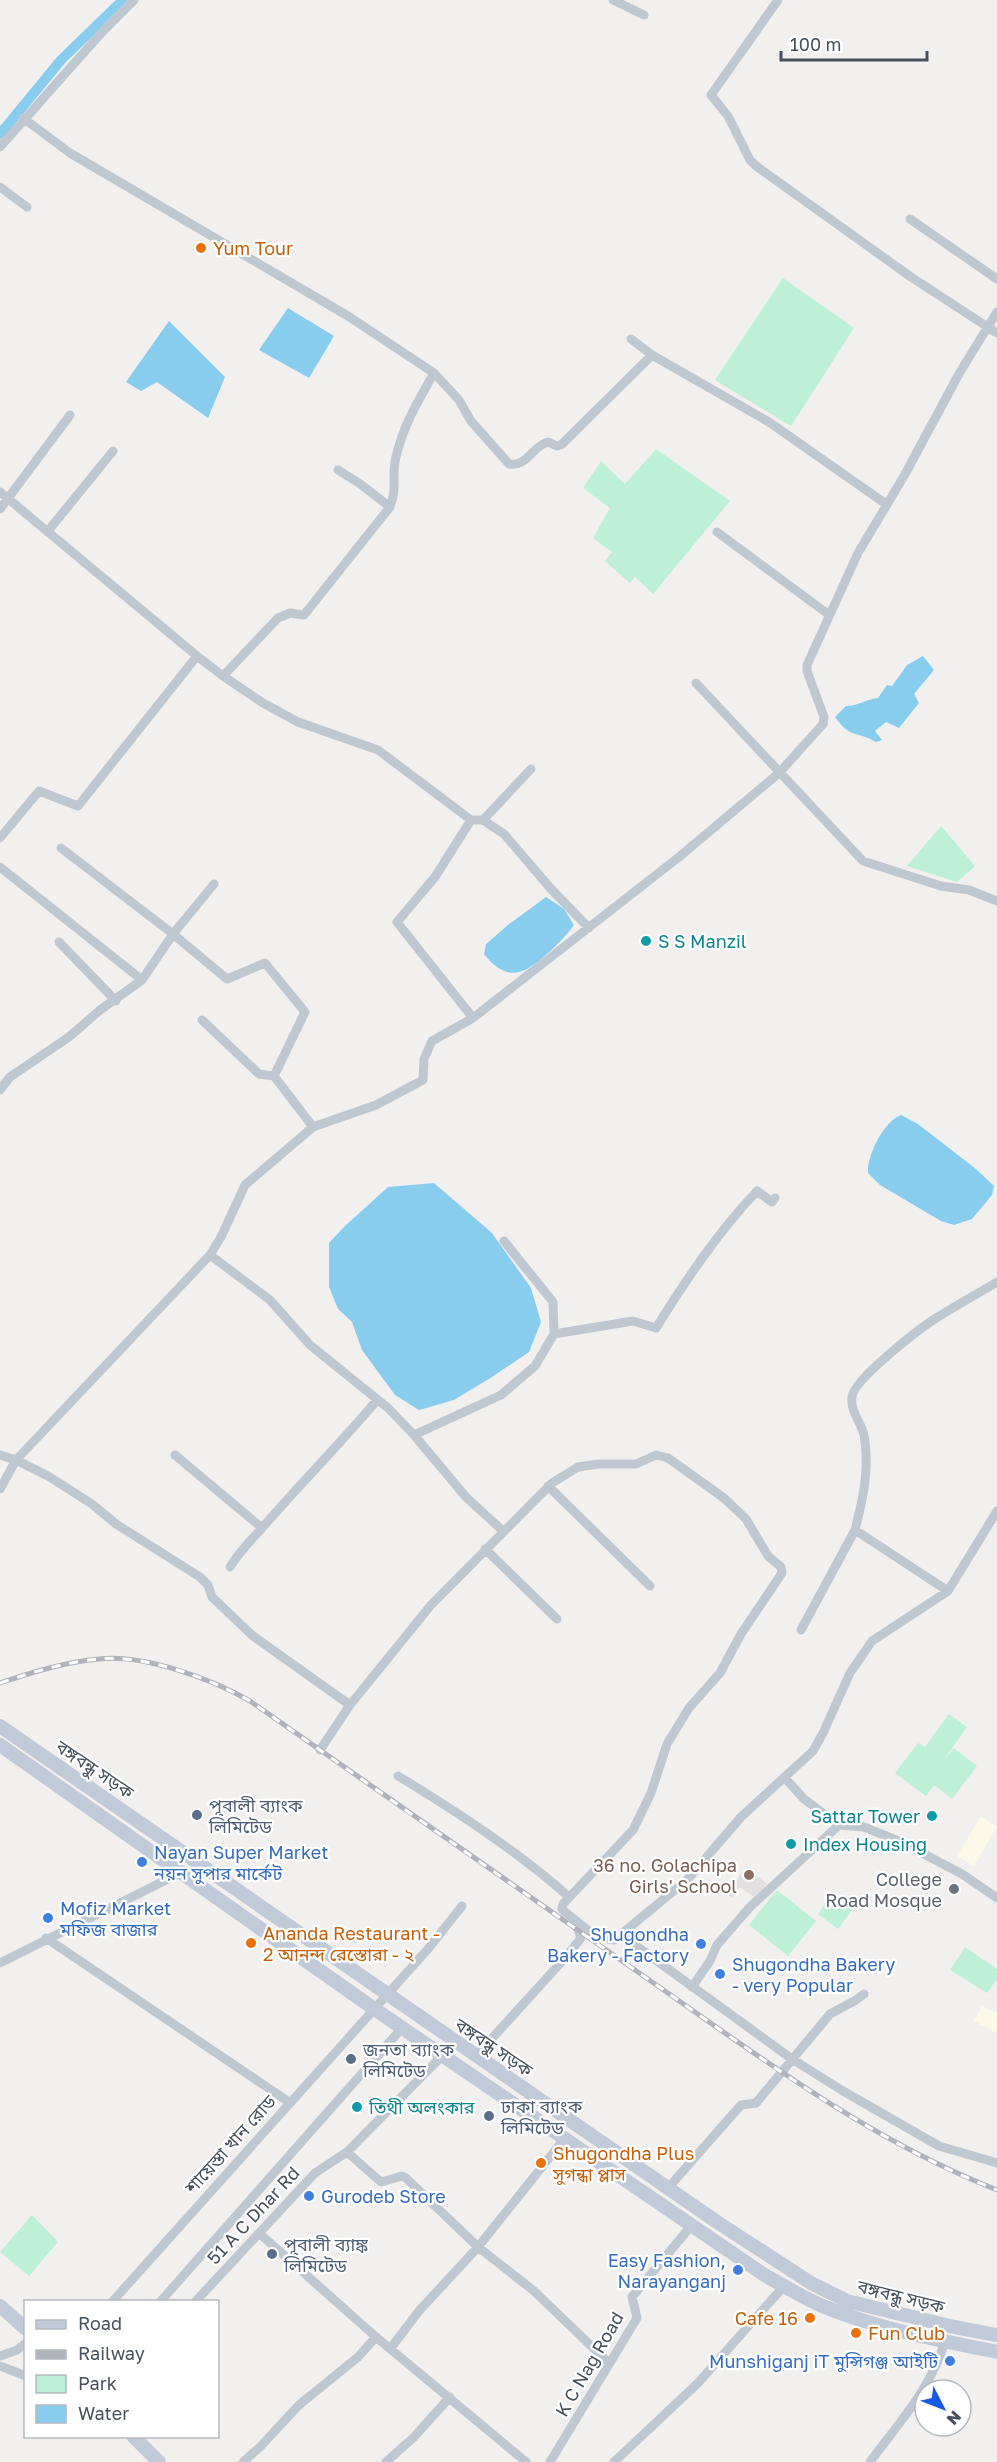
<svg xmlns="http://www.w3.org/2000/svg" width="997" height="2462" font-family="'Golos Text','Noto Sans Bengali',sans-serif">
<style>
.commercial{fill:#fcf9e8}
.education{fill:#e3e0e1}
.green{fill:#bdf0d6}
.water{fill:#89cdee}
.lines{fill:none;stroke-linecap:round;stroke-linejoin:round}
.canal{stroke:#89cdee;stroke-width:10}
.street{stroke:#bfc8d1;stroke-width:9}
.secondary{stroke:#c1cad8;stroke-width:14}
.rail-casing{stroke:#b1b3ba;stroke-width:5}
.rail{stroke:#fff;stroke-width:3;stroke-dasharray:9;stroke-linecap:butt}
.food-dot{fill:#e8710a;stroke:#fff;stroke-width:2}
.culture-dot{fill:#0f9aa8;stroke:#fff;stroke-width:2}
.service-dot{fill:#5c6f8a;stroke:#fff;stroke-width:2}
.shop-dot{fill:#3f7fe0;stroke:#fff;stroke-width:2}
.education-dot{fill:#8d6e63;stroke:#fff;stroke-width:2}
.worship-dot{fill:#6b7280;stroke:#fff;stroke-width:2}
.labels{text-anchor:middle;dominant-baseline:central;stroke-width:4.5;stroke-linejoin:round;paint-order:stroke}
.food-label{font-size:18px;fill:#c56008;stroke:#fff;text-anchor:start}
.culture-label{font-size:18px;fill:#0d838f;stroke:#fff;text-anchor:start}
.street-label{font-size:18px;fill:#47505d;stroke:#fff}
.service-label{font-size:18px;fill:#4e5e75;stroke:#fff;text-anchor:start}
.shop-label{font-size:18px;fill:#366cbe;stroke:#fff;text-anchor:start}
.education-label{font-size:18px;fill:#785e54;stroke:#fff;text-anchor:end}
.worship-label{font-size:18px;fill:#5b616d;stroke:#fff;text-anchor:end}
</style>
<rect width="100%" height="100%" fill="#f2efef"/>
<path class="commercial" d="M 981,1816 L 997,1827 L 974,1866 L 957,1856 Z
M 982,2006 L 997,2013 L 997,2033 L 974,2021 Z"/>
<path class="education" d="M 747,1867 L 767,1884 L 754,1897 L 740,1887 L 732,1898 L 726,1892 Z"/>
<path class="green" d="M 783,278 L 854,328 L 791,426 L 715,380 Z
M 656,449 L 730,501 L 653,594 L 635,577 L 630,583 L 605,561 L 612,552 L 593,538 L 610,508 L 583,488 L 601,461 L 625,484 Z
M 941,826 L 975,866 L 957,882 L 907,866 Z
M 949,1714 L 967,1727 L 943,1761 L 954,1748 L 977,1766 L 952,1799 L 934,1785 L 926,1796 L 895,1773 L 918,1743 L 925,1747 Z
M 777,1890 L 816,1921 L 788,1956 L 749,1925 Z
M 831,1895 L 852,1910 L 838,1929 L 818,1914 Z
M 965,1947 L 997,1969 L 997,1979 L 987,1993 L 950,1970 Z
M 32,2215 L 58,2242 L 29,2276 L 0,2252 Z"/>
<path class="water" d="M 288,308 L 334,336 L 309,378 L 259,350 Z
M 169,321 L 225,377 L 208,418 L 157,382 L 141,391 L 126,382 Z
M 923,656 L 934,670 L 914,694 L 919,703 L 899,728 L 886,722 L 875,731 L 882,740 L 876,742 C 858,731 850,739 835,717 L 846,706 C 858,706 866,699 878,698 L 887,685 L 892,686 L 907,665 Z
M 546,897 L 564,909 L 574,925 C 566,936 558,944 548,953 C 524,975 507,983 484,954 L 486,944 L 508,925 Z
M 901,1115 L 918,1124 L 976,1169 L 994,1186 L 992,1195 L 972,1219 L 954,1225 L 941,1221 L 880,1185 L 868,1173 C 867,1155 884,1121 901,1115 Z
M 434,1183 L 492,1233 L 531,1288 L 541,1322 L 529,1352 L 492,1377 L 454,1400 L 419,1410 L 395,1395 L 362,1350 L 352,1322 L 338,1309 L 329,1287 L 329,1243 L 345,1226 L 388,1187 Z"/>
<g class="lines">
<path class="canal" d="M 0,134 L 61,60 L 123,0"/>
<path class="street" d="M 613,0 L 644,15
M 778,0 L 711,95 L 728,116 L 750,160 L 756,166 L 911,277 L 997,333
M 23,118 L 70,153 L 348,316 L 434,373 C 418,401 403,426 396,457 C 391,475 398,487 390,507 L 304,615 L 290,613 L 278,618 L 223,676 L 263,703 L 298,722 L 378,750 L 471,820 L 483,820 L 504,834 L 551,889 L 589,928
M 0,147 L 103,31 L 134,0
M 0,187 L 27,207
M 910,219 L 997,279
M 631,339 L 652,355 L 769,422 L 886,504
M 434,373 L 459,400 L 471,421 L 509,464 C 528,467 532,446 548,442 L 557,446 L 561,445 L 652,355
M 338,470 L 359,483 L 390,507
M 0,492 L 197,656
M 0,509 L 70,415
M 48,531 L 113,451
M 717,532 L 828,614
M 696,683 L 863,861 L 941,886 L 969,890 L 997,901
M 471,820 L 435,877 L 397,922 L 473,1018
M 483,820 L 531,769
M 0,838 L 39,791 L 78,806 L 197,656 L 223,676
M 0,867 L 142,980 L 173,934 L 61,848
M 214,884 L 173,934 L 227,979 L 265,963 L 305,1012 L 274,1076 L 313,1127
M 59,942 L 116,1001
M 202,1020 L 259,1074 L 274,1076
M 0,1090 L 10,1077 L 69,1037 L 100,1010 L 142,980
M 210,1255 L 270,1300 L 310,1345 L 388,1408 L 414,1435 L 466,1497 L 503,1531
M 554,1334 L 633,1321 L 656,1328 C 686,1280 718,1232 757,1191 L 772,1202 L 775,1198
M 414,1435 L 501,1395 L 535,1366 L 554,1334 L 553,1302 L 504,1241
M 0,1455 L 16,1460 L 48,1476 L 92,1504 L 116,1524 L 200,1577 L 208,1585 L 212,1597 L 253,1636 L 350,1705
M 175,1455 L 262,1528
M 548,1486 L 650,1586
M 0,1489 L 16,1460 L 210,1255 L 221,1237 L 245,1185 L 313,1127 L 376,1105 L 423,1080 L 424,1059 L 432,1041 L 473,1018 L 679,857 L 779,773 L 823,724 L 824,717 L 807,671 L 807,665 L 858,553 L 904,476 L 960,372 L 997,312
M 855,1530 C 863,1499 870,1468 864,1435 C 861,1422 850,1411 852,1397 C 853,1380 921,1327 938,1317 C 957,1305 977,1294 997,1282
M 485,1549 L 557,1619
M 230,1567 C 239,1552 250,1541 262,1528 C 300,1484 340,1444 377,1400
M 801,1630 L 855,1530 L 948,1591
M 320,1750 L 350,1705 L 431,1605 L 552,1483 L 578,1467 L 599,1464 L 636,1464 L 656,1455 L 668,1458 L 724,1498 L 746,1519 L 768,1556 L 781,1567 L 782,1573 L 741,1634 L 720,1673 L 689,1708 L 667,1744 L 651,1793 L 633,1830 L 563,1904 L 562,1909 L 565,1912 L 595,1936 L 614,1940 L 687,1880 L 741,1817 L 813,1751 L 823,1733 L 850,1673 L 872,1641 L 948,1591 L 997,1511
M 398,1776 C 456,1811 519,1852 569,1897
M 784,1777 L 804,1799 L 839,1825 L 864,1827 L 901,1842 L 962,1874 L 997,1898
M 620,1934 L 792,2059 L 843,2091 L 939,2146 L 997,2163
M 46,1938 L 289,2102
M 0,1963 L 182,1872
M 692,1987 L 710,1961 L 717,1945 L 750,1907 L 839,1825
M 476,2056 L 565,1958 L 581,1938 L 575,1921
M 347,2152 L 381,2182 L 402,2176 L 406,2178 L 478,2247 L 534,2291 L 609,2363
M 668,2188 L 741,2105 L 756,2103 L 830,2014 L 856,2000 L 864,1994
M 259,2233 L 376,2337 L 526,2462
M 112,2302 L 428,1949 L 462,1906
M 160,2302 L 402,2028
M 195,2302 L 315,2173 L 347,2152 L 442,2056
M 390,2349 L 419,2311 L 478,2247 L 565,2138
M 0,2356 L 17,2350 L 26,2343
M 0,2366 L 26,2376
M 243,2462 L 260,2447 L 299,2405 L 358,2357 L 376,2337
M 386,2462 L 414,2437 L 450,2397
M 550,2462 L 637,2318 L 632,2297 L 691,2226
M 614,2462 L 698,2383 L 784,2286
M 870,2462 C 898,2424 932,2387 945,2341"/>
<path class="secondary" d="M 0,1726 L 717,2222 L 811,2283 L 847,2301 L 954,2327 L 997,2335
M 0,1745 L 373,2008 L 763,2274 C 782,2285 800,2296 820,2305 C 874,2328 939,2340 997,2352
M 0,2306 L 26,2329
M 133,2436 L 159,2462"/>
<defs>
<path id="rail" d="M 0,1683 C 33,1672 65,1662 99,1659 C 144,1654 212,1679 250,1701 C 381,1793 513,1885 645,1977 C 757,2055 869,2140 997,2190"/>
</defs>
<use href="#rail" class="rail-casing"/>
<use href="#rail" class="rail"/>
</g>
<g class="food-dot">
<circle cx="201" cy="248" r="6"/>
<circle cx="251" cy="1943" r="6"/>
<circle cx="541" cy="2163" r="6"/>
<circle cx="810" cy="2318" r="6"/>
<circle cx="856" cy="2333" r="6"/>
</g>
<g class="culture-dot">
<circle cx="646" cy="941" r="6"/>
<circle cx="932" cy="1816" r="6"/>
<circle cx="791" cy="1844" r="6"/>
<circle cx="357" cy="2107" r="6"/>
</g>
<g class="service-dot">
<circle cx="197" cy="1815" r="6"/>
<circle cx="351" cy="2059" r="6"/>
<circle cx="489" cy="2116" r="6"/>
<circle cx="272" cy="2254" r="6"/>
</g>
<g class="shop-dot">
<circle cx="142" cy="1862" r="6"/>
<circle cx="48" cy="1918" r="6"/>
<circle cx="701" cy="1944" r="6"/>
<circle cx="720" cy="1974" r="6"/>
<circle cx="309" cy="2196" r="6"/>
<circle cx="738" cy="2270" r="6"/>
<circle cx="950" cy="2361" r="6"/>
</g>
<circle class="education-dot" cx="749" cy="1875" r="6"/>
<circle class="worship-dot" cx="954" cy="1889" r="6"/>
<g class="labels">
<g class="food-label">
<text x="213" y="248">Yum Tour</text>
<text x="263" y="1933">Ananda Restaurant -<tspan x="263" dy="21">2 আনন্দ রেস্তোরা - ২</tspan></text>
<text x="553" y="2153">Shugondha Plus<tspan x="553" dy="21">সুগন্ধা প্লাস</tspan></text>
<text x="798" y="2318" text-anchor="end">Cafe 16</text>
<text x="868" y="2333">Fun Club</text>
</g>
<g class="culture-label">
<text x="658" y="941">S S Manzil</text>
<text x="920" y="1816" text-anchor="end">Sattar Tower</text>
<text x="803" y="1844">Index Housing</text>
<text x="369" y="2107">তিথী অলংকার</text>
</g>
<g class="street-label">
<text transform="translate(95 1769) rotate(34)">বঙ্গবন্ধু সড়ক</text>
<text transform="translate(494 2047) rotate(34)">বঙ্গবন্ধু সড়ক</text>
<text transform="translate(230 2144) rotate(-48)">শায়েস্তা খান রোড</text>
<text transform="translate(253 2215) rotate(-47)">51 A C Dhar Rd</text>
<text transform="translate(901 2296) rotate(14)">বঙ্গবন্ধু সড়ক</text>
<text transform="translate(589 2364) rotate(-60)">K C Nag Road</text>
</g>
<g class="service-label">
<text x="209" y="1805">পূবালী ব্যাংক<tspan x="209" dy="21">লিমিটেড</tspan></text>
<text x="363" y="2049">জনতা ব্যাংক<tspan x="363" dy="21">লিমিটেড</tspan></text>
<text x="501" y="2106">ঢাকা ব্যাংক<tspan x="501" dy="21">লিমিটেড</tspan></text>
<text x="284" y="2244">পূবালী ব্যাঙ্ক<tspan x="284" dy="21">লিমিটেড</tspan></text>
</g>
<g class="shop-label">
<text x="154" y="1852">Nayan Super Market<tspan x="154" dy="21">নয়ন সুপার মার্কেট</tspan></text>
<text x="60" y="1908">Mofiz Market<tspan x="60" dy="21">মফিজ বাজার</tspan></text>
<text x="689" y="1934" text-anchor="end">Shugondha<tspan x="689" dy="21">Bakery - Factory</tspan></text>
<text x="732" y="1964">Shugondha Bakery<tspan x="732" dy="21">- very Popular</tspan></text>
<text x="321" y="2196">Gurodeb Store</text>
<text x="726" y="2260" text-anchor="end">Easy Fashion,<tspan x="726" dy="21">Narayanganj</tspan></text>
<text x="938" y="2361" text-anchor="end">Munshiganj iT মুন্সিগঞ্জ আইটি</text>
</g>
<g class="education-label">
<text x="737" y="1865">36 no. Golachipa<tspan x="737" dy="21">Girls' School</tspan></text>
</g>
<g class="worship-label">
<text x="942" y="1879">College<tspan x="942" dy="21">Road Mosque</tspan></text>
</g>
</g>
<rect x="24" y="2300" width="195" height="138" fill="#ffffff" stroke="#b5b9be" stroke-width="1.5"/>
<rect x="36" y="2320" width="30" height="9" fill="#c1cad8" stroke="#b5b9be" stroke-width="1.5"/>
<text x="78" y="2330" font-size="18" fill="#47505d">Road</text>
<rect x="36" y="2350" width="30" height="9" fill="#b1b3ba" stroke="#b5b9be" stroke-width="1.5"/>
<text x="78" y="2360" font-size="18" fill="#47505d">Railway</text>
<rect x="36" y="2375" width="30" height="18" fill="#bdf0d6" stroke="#b5b9be" stroke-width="1.5"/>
<text x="78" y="2390" font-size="18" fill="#47505d">Park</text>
<rect x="36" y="2405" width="30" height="18" fill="#89cdee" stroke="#b5b9be" stroke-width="1.5"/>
<text x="78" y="2420" font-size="18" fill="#47505d">Water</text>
<g transform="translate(943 2408) rotate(132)"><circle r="28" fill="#ffffff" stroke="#b5b9be" stroke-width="1.5"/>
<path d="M0-4.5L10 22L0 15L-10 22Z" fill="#1659e5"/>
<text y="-9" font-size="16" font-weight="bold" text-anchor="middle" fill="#47505d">N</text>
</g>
<path d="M781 51v9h146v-9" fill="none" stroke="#47505d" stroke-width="3"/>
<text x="790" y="51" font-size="18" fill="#47505d" stroke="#ffffff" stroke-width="4.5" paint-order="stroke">100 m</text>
</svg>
